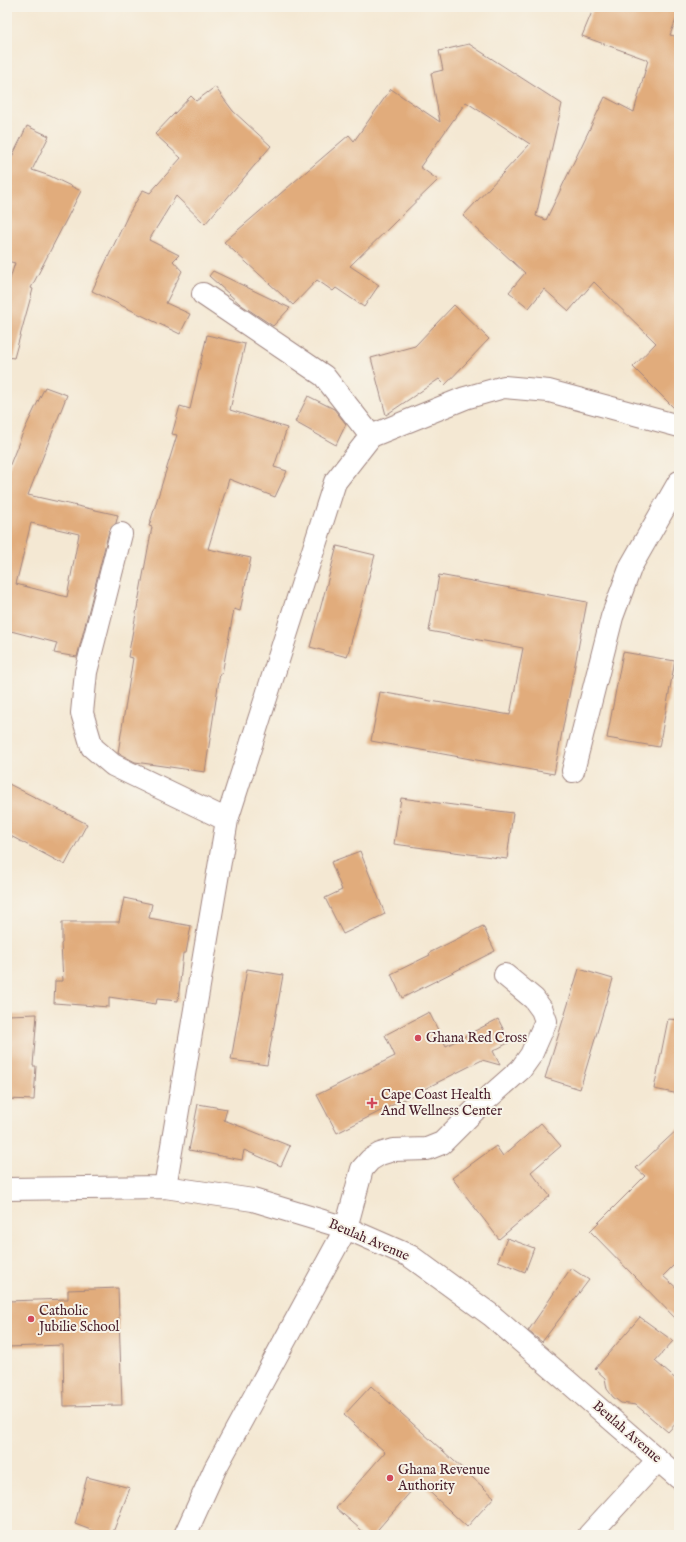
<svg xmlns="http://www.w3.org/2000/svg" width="686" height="1542" font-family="'IM FELL English',serif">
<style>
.building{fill:#e1ac7b;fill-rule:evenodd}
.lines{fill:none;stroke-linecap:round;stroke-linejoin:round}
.minor-casing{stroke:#9f847f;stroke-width:24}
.minor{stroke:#fff;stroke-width:22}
.poi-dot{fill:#d1495b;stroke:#f7f3e8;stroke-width:1.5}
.labels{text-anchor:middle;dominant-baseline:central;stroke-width:4;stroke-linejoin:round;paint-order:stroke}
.poi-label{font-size:14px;fill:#4a1f2b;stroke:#f7f3e8;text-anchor:start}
.street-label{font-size:14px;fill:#4a1f2b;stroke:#f7f3e8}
</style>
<rect width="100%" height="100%" fill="#f7f3e8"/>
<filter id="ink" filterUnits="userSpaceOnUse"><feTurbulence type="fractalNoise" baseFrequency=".025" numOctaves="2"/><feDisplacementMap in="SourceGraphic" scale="8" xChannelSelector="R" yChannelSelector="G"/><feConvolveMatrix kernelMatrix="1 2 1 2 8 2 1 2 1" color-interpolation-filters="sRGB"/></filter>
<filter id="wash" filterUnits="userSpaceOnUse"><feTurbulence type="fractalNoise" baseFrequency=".012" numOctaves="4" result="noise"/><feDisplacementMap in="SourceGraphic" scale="16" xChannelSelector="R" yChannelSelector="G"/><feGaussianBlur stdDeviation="0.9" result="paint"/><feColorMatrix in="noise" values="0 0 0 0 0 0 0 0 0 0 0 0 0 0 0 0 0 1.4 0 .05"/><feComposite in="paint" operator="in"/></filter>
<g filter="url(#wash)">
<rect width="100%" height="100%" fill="#f4e8d3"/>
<g id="blocks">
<path class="building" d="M 594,7 L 679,7 L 679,12 L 670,35 L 679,37 L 679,413 L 633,367 L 656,343 L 594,282 L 569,311 L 544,289 L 529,308 L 509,292 L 525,273 L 463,216 L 530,144 L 466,102 L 420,167 L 438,180 L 350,266 L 379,285 L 364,307 L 336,288 L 333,291 L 317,280 L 293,305 L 224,242 L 349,135 L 354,141 L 391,89 L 440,122 L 431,73 L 443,70 L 439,51 L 469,44 L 562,104 L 536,216 L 546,220 L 605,97 L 634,112 L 648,60 L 582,36 Z
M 215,87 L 233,111 L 271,146 L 205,224 L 176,196 L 149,240 L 179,255 L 173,261 L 182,271 L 166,303 L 190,314 L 180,334 L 92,291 L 128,215 L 143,190 L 150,193 L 181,158 L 155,134 L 191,96 L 196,101 Z
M 27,126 L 49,136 L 32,170 L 50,176 L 81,191 L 31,288 L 33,289 L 14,358 L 7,357 L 7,282 L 9,282 L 15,263 L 7,261 L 7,162 L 9,163 Z
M 213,271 L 290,308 L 273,326 L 240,304 L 209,276 Z
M 454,305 L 489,339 L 445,385 L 439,379 L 386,415 L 371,358 L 415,346 Z
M 207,335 L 245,344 L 230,410 L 287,428 L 274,467 L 287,471 L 275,497 L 229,479 L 208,549 L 251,558 L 240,611 L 234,609 L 222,674 L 220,673 L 205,772 L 135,762 L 118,753 L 133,658 L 128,657 L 152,527 L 149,526 L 177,435 L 172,434 L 180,406 L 190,409 Z
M 45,387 L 67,395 L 28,495 L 118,515 L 116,523 L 109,531 L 77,657 L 54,653 L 57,643 L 7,630 L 7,472 L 21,437 ZM 31,523 L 79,534 L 67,597 L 16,584 Z
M 308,396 L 334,409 L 346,424 L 336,445 L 295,422 Z
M 337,546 L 375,555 L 347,657 L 310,647 Z
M 439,575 L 587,602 L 554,774 L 371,741 L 380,692 L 510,715 L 523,648 L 429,631 Z
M 623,652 L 675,661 L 659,747 L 607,738 Z
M 7,783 L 87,824 L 65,865 L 7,834 Z
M 401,798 L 513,813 L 507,859 L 394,844 Z
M 360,851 L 385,914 L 343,934 L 325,898 L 342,890 L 331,862 Z
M 124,898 L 152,904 L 149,918 L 191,926 L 186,953 L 183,953 L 178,1001 L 157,999 L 156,1004 L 109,997 L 109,1007 L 54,1003 L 55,981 L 63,981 L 61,944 L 62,943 L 62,922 L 119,922 Z
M 483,926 L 495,951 L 402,998 L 391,974 L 430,955 L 429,953 Z
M 247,969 L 283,975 L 267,1065 L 231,1060 Z
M 579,969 L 613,979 L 580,1089 L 545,1078 Z
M 429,1012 L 446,1046 L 498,1019 L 510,1042 L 493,1051 L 500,1065 L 482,1060 L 337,1133 L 317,1095 L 395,1056 L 385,1035 Z
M 37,1014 L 33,1066 L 36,1066 L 34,1100 L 7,1099 L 7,1015 Z
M 668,1019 L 679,1020 L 679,1094 L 654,1089 Z
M 198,1104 L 227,1109 L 224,1120 L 290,1146 L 281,1166 L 244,1150 L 242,1160 L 189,1150 Z
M 541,1123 L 561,1146 L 531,1172 L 550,1196 L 499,1239 L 452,1178 L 496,1146 L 503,1156 Z
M 679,1128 L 679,1260 L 663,1276 L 679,1290 L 679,1322 L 590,1231 L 645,1176 L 636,1168 Z
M 507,1238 L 534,1248 L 525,1272 L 498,1261 Z
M 571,1268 L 589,1280 L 542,1342 L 528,1331 Z
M 118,1288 L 122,1405 L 64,1406 L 63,1345 L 7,1347 L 7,1301 L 68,1299 L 68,1290 Z
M 640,1317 L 673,1341 L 655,1361 L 679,1382 L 679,1420 L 668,1432 L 636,1405 L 621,1403 L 613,1397 L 607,1389 L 605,1378 L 595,1369 Z
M 371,1386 L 494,1497 L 467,1527 L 419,1482 L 373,1535 L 367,1535 L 336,1508 L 385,1452 L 344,1415 Z
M 87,1477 L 130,1488 L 112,1535 L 104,1535 L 75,1524 Z"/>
</g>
</g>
<g filter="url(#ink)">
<use href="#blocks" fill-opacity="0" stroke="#9f847f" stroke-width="1"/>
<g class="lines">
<defs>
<path id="minor" d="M 203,294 L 324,376 L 371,436
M 121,534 L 86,672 L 82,713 L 92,747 L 113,765 L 227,820
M 573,771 L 612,617 L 631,566 L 679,482
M 165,1187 L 227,820 L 335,482 L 371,436 L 465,398 L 504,387 L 549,391 L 679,426
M 7,1189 L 165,1187 L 253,1200 L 346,1228 L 410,1256 L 491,1315 L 679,1478
M 185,1535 L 215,1469 L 346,1228 L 362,1169 L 370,1160 L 380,1154 L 393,1150 L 427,1149 L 442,1143 L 478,1107 L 521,1069 L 531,1055 L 546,1021 L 542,1010 L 534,999 L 505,975
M 589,1535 L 658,1460"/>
</defs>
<use href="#minor" class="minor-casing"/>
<use href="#minor" class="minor"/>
</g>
</g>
<g class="poi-dot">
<circle cx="418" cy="1038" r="4"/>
<path d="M370 1097h4v4h4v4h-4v4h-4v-4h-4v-4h4z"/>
<circle cx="31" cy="1319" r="4"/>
<circle cx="390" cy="1478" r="4"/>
</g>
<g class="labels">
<g class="poi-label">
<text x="426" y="1038">Ghana Red Cross</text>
<text x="381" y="1095">Cape Coast Health<tspan x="381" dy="16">And Wellness Center</tspan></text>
<text x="39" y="1311">Catholic<tspan x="39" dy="16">Jubilie School</tspan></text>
<text x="398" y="1470">Ghana Revenue<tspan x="398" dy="16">Authority</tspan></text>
</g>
<g class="street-label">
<text transform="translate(369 1240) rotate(23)">Beulah Avenue</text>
<text transform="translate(627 1432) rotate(41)">Beulah Avenue</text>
</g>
</g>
<rect width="686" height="1542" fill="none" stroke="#f7f3e8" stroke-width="24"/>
</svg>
